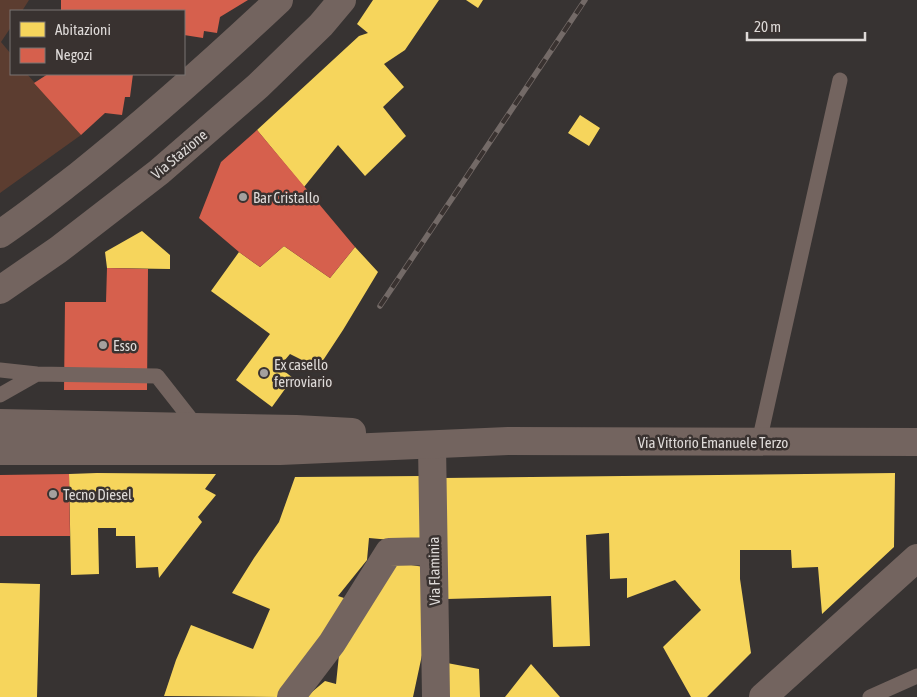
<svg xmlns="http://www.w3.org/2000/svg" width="917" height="697" font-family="'Asap Condensed',sans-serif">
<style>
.green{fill:#5c3d30}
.homes{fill:#f6d55c}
.shops{fill:#d6604d}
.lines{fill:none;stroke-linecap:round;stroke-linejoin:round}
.service{stroke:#73645f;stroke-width:15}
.minor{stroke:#73645f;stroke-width:28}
.tertiary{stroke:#73645f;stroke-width:28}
.rail-casing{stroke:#736a67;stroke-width:5.5}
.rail{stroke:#393230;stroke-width:4;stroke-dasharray:11;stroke-linecap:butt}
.poi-dot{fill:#a4a09e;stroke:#393230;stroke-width:2}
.labels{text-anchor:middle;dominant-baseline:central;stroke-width:5;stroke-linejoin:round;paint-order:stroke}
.street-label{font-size:15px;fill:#dedad8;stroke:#393230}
.poi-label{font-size:15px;fill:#dedad8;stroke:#393230;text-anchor:start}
</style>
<rect width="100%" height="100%" fill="#373332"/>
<path class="green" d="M 0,0 L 29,0 L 22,11 L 11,11 L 11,27 L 1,42 L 11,54 L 11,74 L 27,74 L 81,135 L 0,193 Z"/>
<path class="homes" d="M 373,0 L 439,0 L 405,50 L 384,64 L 404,87 L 383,107 L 406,136 L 365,176 L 338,145 L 304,187 L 257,130 L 359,36 L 368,33 L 357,24 Z
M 466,0 L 483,0 L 478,8 Z
M 580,115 L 600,128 L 589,146 L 568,133 Z
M 142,231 L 170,255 L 170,269 L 107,268 L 105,252 Z
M 284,246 L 330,278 L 355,247 L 378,272 L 343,330 L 318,368 L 290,354 L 279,367 L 293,378 L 272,407 L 236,380 L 270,334 L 211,291 L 239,252 L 260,267 Z
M 97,473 L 216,474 L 205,489 L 216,495 L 198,517 L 202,522 L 159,578 L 158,567 L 136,568 L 135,536 L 116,536 L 116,528 L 98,528 L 99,574 L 71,575 L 69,474 Z
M 895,473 L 894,547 L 822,614 L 818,567 L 792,568 L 791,550 L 740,550 L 740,579 L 751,653 L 707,697 L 691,697 L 663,647 L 701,610 L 675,580 L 627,598 L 627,578 L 610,579 L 609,533 L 586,535 L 590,646 L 553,647 L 551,596 L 447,599 L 443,478 Z
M 421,476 L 421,540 L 391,540 L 369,538 L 367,560 L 338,596 L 347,599 L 279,697 L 164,696 L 176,660 L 191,625 L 253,649 L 270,609 L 232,593 L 254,558 L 279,522 L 295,477 Z
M 392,562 L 424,567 L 425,641 L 413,697 L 306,697 L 325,681 L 336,684 L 340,645 Z
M 0,583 L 40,584 L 37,697 L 0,697 Z
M 447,663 L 479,669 L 480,697 L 447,697 Z
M 531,664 L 560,697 L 505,697 Z"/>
<path class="shops" d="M 61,0 L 248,0 L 220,17 L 217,33 L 204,31 L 203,38 L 184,35 L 184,11 L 61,11 Z
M 48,74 L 133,74 L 130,97 L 125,97 L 122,115 L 105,113 L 81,135 L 34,83 Z
M 257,130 L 355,247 L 330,278 L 284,246 L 260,267 L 239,252 L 199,218 L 221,162 Z
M 107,268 L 148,269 L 147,390 L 64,390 L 65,302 L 106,302 Z
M 69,474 L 70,536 L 0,536 L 0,475 Z"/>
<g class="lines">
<path class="service" d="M 0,370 L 37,374 L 157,376 L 197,427
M 0,395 L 37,374
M 759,442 L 840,80
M 870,697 L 917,676"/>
<path class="minor" d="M 432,445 L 436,697
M 291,697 L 332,643 L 389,552 L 433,551
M 763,697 L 917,558"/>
<path class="tertiary" d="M 0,234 C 27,216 53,195 79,175 C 148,120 214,61 279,0
M 0,290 L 58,250 L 159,172 L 258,86 L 321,25 L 342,0
M 0,423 L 296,429 L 352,432
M 0,451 L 280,451 L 508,441 L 917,442"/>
<defs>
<path id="rail" d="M 380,306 L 585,0"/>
</defs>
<use href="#rail" class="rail-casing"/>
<use href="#rail" class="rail"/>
</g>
<g class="poi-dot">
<circle cx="243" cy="197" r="5"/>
<circle cx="103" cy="345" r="5"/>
<circle cx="264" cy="373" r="5"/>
<circle cx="53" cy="494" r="5"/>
</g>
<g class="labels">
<g class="street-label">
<text transform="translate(179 154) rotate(-40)">Via Stazione</text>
<text x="713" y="442">Via Vittorio Emanuele Terzo</text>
<text transform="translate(434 571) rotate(-91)">Via Flaminia</text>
</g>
<g class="poi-label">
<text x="253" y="197">Bar Cristallo</text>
<text x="113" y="345">Esso</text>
<text x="274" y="364">Ex casello<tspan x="274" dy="17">ferroviario</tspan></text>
<text x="63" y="494">Tecno Diesel</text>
</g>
</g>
<rect x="10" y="10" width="175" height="65" fill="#393230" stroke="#7b7573"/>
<rect x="20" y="22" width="25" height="15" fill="#f6d55c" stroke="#7b7573"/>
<text x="55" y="35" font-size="15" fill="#dedad8">Abitazioni</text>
<rect x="20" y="48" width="25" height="15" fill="#d6604d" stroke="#7b7573"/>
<text x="55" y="60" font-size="15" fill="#dedad8">Negozi</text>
<path d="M747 32v8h118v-8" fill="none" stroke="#dedad8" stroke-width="2.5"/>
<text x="754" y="32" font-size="15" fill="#dedad8" stroke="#393230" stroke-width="4" paint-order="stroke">20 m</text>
</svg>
